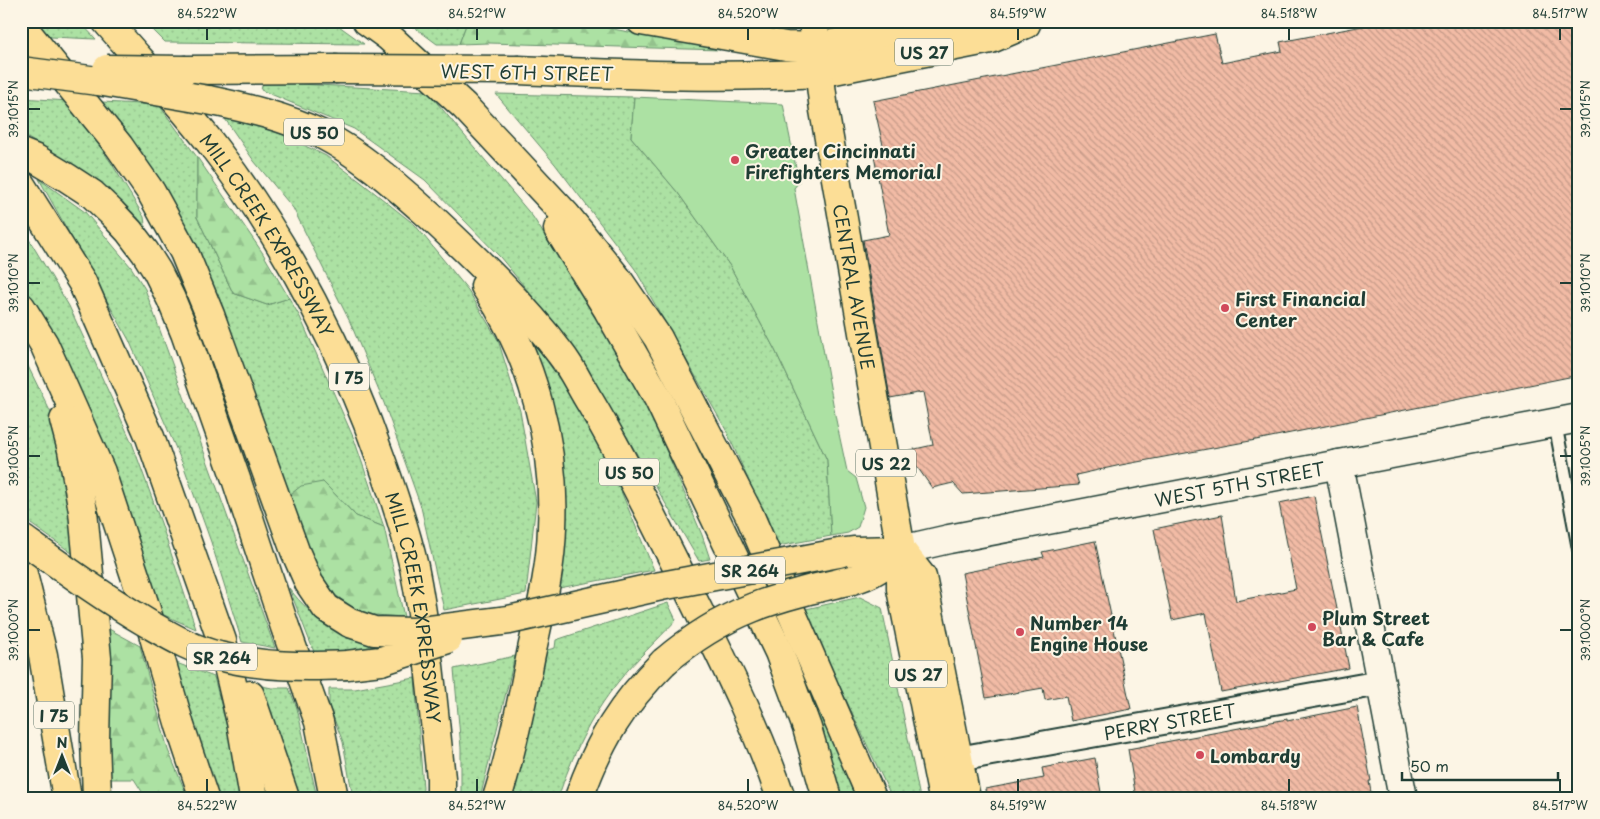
<svg xmlns="http://www.w3.org/2000/svg" width="1600" height="819" font-family="'Playpen Sans',sans-serif">
<style>
.grass{fill:url(#grass-dots);stroke:#668f6c}
.forest{fill:url(#forest-firs);stroke:#668f6c}
.green{fill:#ace1a3;stroke:#668f6c}
.building{fill:url(#building-back-hatch);stroke:#1f3d34}
.lines{fill:none;stroke-linecap:round;stroke-linejoin:round}
.service-casing{stroke:#1f3d34;stroke-width:16}
.minor-casing{stroke:#1f3d34;stroke-width:28}
.tertiary-casing{stroke:#1f3d34;stroke-width:31}
.primary-casing{stroke:#1f3d34;stroke-width:31}
.motorway-casing{stroke:#1f3d34;stroke-width:31}
.service{stroke:#fcf5e5;stroke-width:12}
.minor{stroke:#fcf5e5;stroke-width:24}
.tertiary{stroke:#fcf5e5;stroke-width:28}
.primary{stroke:#fcde96;stroke-width:28}
.motorway{stroke:#fcde96;stroke-width:28}
.motorway-bridge-casing{stroke:#1f3d34;stroke-width:31;stroke-linecap:butt}
.motorway-bridge{stroke:#fcde96;stroke-width:28}
.ticks{fill:none;stroke:#1f3d34;stroke-width:2}
.poi-dot{fill:#d1495b;stroke:#fcf5e5;stroke-width:2}
.labels{text-anchor:middle;dominant-baseline:central;stroke-width:4;stroke-linejoin:round;paint-order:stroke}
.shield{fill:#fcf5e5;stroke:#617469;stroke-width:1}
.shield-label{font-size:16px;font-weight:bold;fill:#1f3d34}
.street-label{font-size:18px;fill:#1f3d34;stroke:#fcf5e5}
.poi-label{font-size:18px;font-weight:bold;fill:#1f3d34;stroke:#fcf5e5;text-anchor:start}
.neatline{fill:none;stroke:#1f3d34;stroke-width:2}
.ticks-label{font-size:12px;text-anchor:middle;fill:#1f3d34}
</style>
<defs>
<pattern id="grass-dots" width="8" height="8" patternUnits="userSpaceOnUse" patternTransform="scale(1.25)"><rect width="8" height="8" fill="#ace1a3"/><path d="M2 2h.1M6 6h.1" fill="none" stroke="#94c28d" stroke-width="1.8" stroke-linecap="round"/></pattern>
<pattern id="forest-firs" width="22" height="20" patternUnits="userSpaceOnUse" patternTransform="scale(1.25)"><rect width="22" height="20" fill="#ace1a3"/><path d="M5 1l3.5 6h-7zM16 11l3.5 6h-7z" fill="#94c28d"/></pattern>
<pattern id="building-back-hatch" width="6" height="6" patternUnits="userSpaceOnUse" patternTransform="scale(1.25)"><rect width="6" height="6" fill="#f2bba5"/><path d="M-1 5l2 2M0 0l6 6M5-1l2 2" fill="none" stroke="#c39987"/></pattern>
</defs>
<rect width="100%" height="100%" fill="#fcf5e5"/>
<filter id="ink" filterUnits="userSpaceOnUse"><feTurbulence type="fractalNoise" baseFrequency=".02" numOctaves="2"/><feDisplacementMap in="SourceGraphic" scale="10" xChannelSelector="R" yChannelSelector="G"/><feConvolveMatrix kernelMatrix="1 2 1 2 8 2 1 2 1" color-interpolation-filters="sRGB"/></filter>
<g filter="url(#ink)">
<path class="grass" d="M 35,21 L 79,21 L 96,39 L 51,37 Z
M 144,21 L 332,21 L 364,44 L 165,42 Z
M 406,21 L 474,21 L 466,25 L 459,44 L 437,44 Z
M 263,82 L 427,91 L 533,217 L 637,381 L 702,535 L 710,559 L 699,561 L 620,425 L 556,325 L 500,257 L 425,180 L 354,129 L 261,90 Z
M 496,94 L 634,97 L 631,137 L 678,193 L 730,266 L 775,350 L 827,460 L 831,536 L 778,546 L 726,430 L 635,269 L 555,164 Z
M 21,98 L 69,101 L 112,164 L 144,217 L 147,240 L 125,210 L 77,167 L 21,134 Z
M 102,102 L 159,105 L 197,157 L 197,217 L 233,293 L 267,305 L 289,298 L 300,317 L 354,439 L 384,527 L 356,516 L 323,482 L 287,497 L 152,170 Z
M 223,116 L 253,124 L 283,135 L 326,156 L 361,182 L 415,225 L 468,290 L 498,340 L 520,411 L 536,502 L 526,594 L 444,610 L 421,507 L 384,403 L 350,322 L 293,208 L 254,161 Z
M 39,179 L 85,212 L 131,267 L 145,289 L 275,648 L 242,642 L 211,542 L 184,467 L 142,370 L 129,340 Z
M 21,226 L 69,306 L 132,443 L 161,523 L 196,629 L 157,612 L 42,316 L 21,286 Z
M 536,346 L 572,396 L 613,472 L 654,570 L 554,589 L 528,351 Z
M 21,352 L 51,413 L 65,462 L 79,558 L 21,517 Z
M 289,588 C 315,622 338,632 377,646 L 342,651 L 314,652 Z
M 860,597 L 882,608 L 920,798 L 892,798 L 833,672 L 806,609 Z
M 668,603 L 676,620 C 657,641 635,660 618,682 C 590,717 572,756 558,798 L 513,798 L 535,709 L 547,650 L 555,648 L 556,640 Z
M 515,656 L 480,798 L 461,798 L 461,748 L 454,669 Z
M 171,661 L 214,677 L 232,747 L 241,798 L 216,798 Z
M 802,669 L 856,798 L 836,798 L 824,744 Z
M 415,678 L 423,788 L 422,798 L 353,798 L 343,742 L 329,706 L 329,689 L 355,689 Z
M 257,685 L 272,688 L 289,688 L 297,708 L 317,798 L 294,798 Z"/>
<path class="forest" d="M 474,21 L 573,21 L 720,50 L 489,43 L 459,44 L 466,25 Z
M 197,157 L 262,252 L 289,298 L 267,305 L 233,293 L 197,217 Z
M 323,482 L 356,516 L 384,527 L 404,617 L 374,615 L 355,609 L 328,590 L 312,557 L 287,497 L 301,486 Z
M 109,629 L 140,646 L 168,750 L 188,798 L 146,798 L 134,779 L 109,779 Z"/>
<path class="green" d="M 634,97 L 783,104 L 799,182 L 794,188 L 836,420 L 847,471 L 856,478 L 864,507 L 858,527 L 848,533 L 831,536 L 827,460 L 775,350 L 730,266 L 678,193 L 631,137 Z"/>
<path class="building" d="M 1367,21 L 1579,21 L 1579,375 L 1261,439 L 1121,465 L 1076,475 L 1079,485 L 963,494 L 953,483 L 932,488 L 906,451 L 933,445 L 923,392 L 890,398 L 863,240 L 889,235 L 874,156 L 885,154 L 873,101 L 1215,34 L 1222,63 L 1282,51 L 1280,42 L 1368,25 Z
M 1314,496 L 1349,668 L 1221,692 L 1206,613 L 1172,620 L 1154,529 L 1222,515 L 1236,601 L 1296,589 L 1279,503 Z
M 1095,541 L 1131,709 L 1071,721 L 1066,696 L 1045,700 L 1043,688 L 986,698 L 962,573 L 1044,557 L 1042,552 Z
M 1357,707 L 1371,781 L 1369,781 L 1372,798 L 1136,798 L 1128,749 L 1287,719 L 1287,721 Z
M 1095,758 L 1102,798 L 986,798 L 985,789 L 1044,778 L 1042,768 Z"/>
<g class="lines">
<defs>
<path id="service" d="M 1555,423 L 1579,549"/>
<g id="minor">
<path id="s1" d="M 958,759 L 1380,683"/>
</g>
<g id="tertiary">
<path d="M 1339,464 L 1403,798"/>
<path id="s2" d="M 901,550 L 949,539 L 1579,418"/>
</g>
<g id="primary">
<path id="s3" d="M 813,21 L 824,110 L 901,550 L 901,589 L 943,798"/>
<path d="M 817,47 L 852,40 L 981,21"/>
<path d="M 819,73 L 991,39 L 1026,24"/>
<path d="M 901,550 L 922,577 L 966,798"/>
</g>
<g id="motorway">
<path id="s4" d="M 106,21 C 143,64 182,105 216,150 C 288,244 345,355 383,465 C 395,499 406,532 414,567 C 428,636 433,708 441,778 L 441,798"/>
<path d="M 367,21 L 389,37 L 464,106 L 566,215 L 617,278 L 658,338 L 749,514 L 872,798"/>
<path d="M 641,21 L 786,46 L 817,47"/>
<path d="M 21,25 L 119,146 L 151,192 L 184,252 L 210,315 L 295,551 L 309,583 L 326,608 L 350,623"/>
<path d="M 186,70 L 335,69"/>
<path d="M 519,70 C 619,74 719,79 819,73"/>
<path d="M 208,100 C 247,108 285,117 321,134 C 362,155 396,186 430,216 C 475,258 523,304 560,353 C 572,368 580,386 590,402 C 623,457 651,516 680,573 C 716,647 755,720 781,798"/>
<path d="M 21,153 L 36,159 L 66,177 L 92,194 L 112,213 L 129,231 L 145,252 L 157,271 L 171,299 L 185,333 L 236,479 L 285,627 L 319,722 L 334,798"/>
<path d="M 21,185 L 82,282 L 150,437 L 222,641 L 241,722 L 254,798"/>
<path d="M 558,229 L 608,310 L 658,398 L 779,652 L 807,728 L 827,798"/>
<path d="M 485,286 C 532,355 556,444 552,527 C 551,570 540,612 531,654 C 522,702 512,751 497,798"/>
<path d="M 21,307 L 44,344 L 101,472 L 145,606 L 180,726 L 204,798"/>
<path d="M 64,420 L 72,450 L 83,511 L 97,658 L 95,739 L 97,798"/>
<path d="M 839,553 L 855,551 L 901,550"/>
<path d="M 21,566 L 43,655 L 67,798"/>
<path d="M 852,580 C 875,574 884,565 901,550"/>
<path d="M 347,665 L 381,661"/>
<path d="M 250,695 L 285,798"/>
<path d="M 579,798 C 599,741 621,705 664,662"/>
</g>
</defs>
<use href="#service" class="service-casing"/>
<use href="#minor" class="minor-casing"/>
<use href="#tertiary" class="tertiary-casing"/>
<use href="#primary" class="primary-casing"/>
<use href="#motorway" class="motorway-casing"/>
<use href="#service" class="service"/>
<use href="#minor" class="minor"/>
<use href="#tertiary" class="tertiary"/>
<use href="#primary" class="primary"/>
<use href="#motorway" class="motorway"/>
<defs>
<path id="motorway-bridge" d="M 107,69 L 186,70
M 335,69 L 519,70
M 21,71 L 98,81 L 208,100
M 21,538 C 63,568 103,597 147,623 C 170,636 193,650 219,656 C 262,667 304,667 347,665
M 350,623 L 374,631 L 414,632 L 509,620 L 661,586 L 839,553
M 381,661 L 448,639
M 664,662 C 725,610 775,597 852,580"/>
</defs>
<use href="#motorway-bridge" class="motorway-bridge-casing"/>
<use href="#motorway-bridge" class="motorway-bridge"/>
</g>
</g>
<path class="ticks" d="M 207,28 L 207,40M 477,28 L 477,40M 748,28 L 748,40M 1018,28 L 1018,40M 1289,28 L 1289,40M 1560,28 L 1560,40M 28,109 L 40,109M 1560,109 L 1572,109M 28,283 L 40,283M 1560,283 L 1572,283M 28,456 L 40,456M 1560,456 L 1572,456M 28,630 L 40,630M 1560,630 L 1572,630M 207,779 L 207,792M 477,779 L 477,792M 748,779 L 748,792M 1018,779 L 1018,792M 1289,779 L 1289,792M 1560,779 L 1560,792"/>
<g class="poi-dot">
<circle cx="735" cy="160" r="5"/>
<circle cx="1225" cy="308" r="5"/>
<circle cx="1312" cy="627" r="5"/>
<circle cx="1020" cy="632" r="5"/>
<circle cx="1200" cy="755" r="5"/>
</g>
<g class="labels">
<g class="shield">
<rect x="895" y="38.5" width="58" height="27" rx="4"/>
<rect x="284" y="118.5" width="60" height="27" rx="4"/>
<rect x="329" y="363.5" width="40" height="27" rx="4"/>
<rect x="856" y="449.5" width="60" height="27" rx="4"/>
<rect x="599" y="458.5" width="60" height="27" rx="4"/>
<rect x="715" y="556.5" width="70" height="27" rx="4"/>
<rect x="187" y="643.5" width="70" height="27" rx="4"/>
<rect x="889" y="660.5" width="58" height="27" rx="4"/>
<rect x="34" y="701.5" width="40" height="27" rx="4"/>
</g>
<g class="shield-label">
<text x="924" y="52">US 27</text>
<text x="314" y="132">US 50</text>
<text x="349" y="377">I 75</text>
<text x="886" y="463">US 22</text>
<text x="629" y="472">US 50</text>
<text x="750" y="570">SR 264</text>
<text x="222" y="657">SR 264</text>
<text x="918" y="674">US 27</text>
<text x="54" y="715">I 75</text>
</g>
<g class="street-label">
<text transform="translate(527 72) rotate(1)">WEST 6TH STREET</text>
<text stroke="none"><textPath href="#s4" startOffset="269">MILL CREEK EXPRESSWAY</textPath></text>
<text stroke="none"><textPath href="#s3" startOffset="269">CENTRAL AVENUE</textPath></text>
<text stroke="none"><textPath href="#s2" startOffset="345">WEST 5TH STREET</textPath></text>
<text stroke="none"><textPath href="#s4" startOffset="674">MILL CREEK EXPRESSWAY</textPath></text>
<text stroke="none"><textPath href="#s1" startOffset="215">PERRY STREET</textPath></text>
</g>
<g class="poi-label">
<text x="745" y="150">Greater Cincinnati<tspan x="745" dy="21">Firefighters Memorial</tspan></text>
<text x="1235" y="298">First Financial<tspan x="1235" dy="21">Center</tspan></text>
<text x="1322" y="617">Plum Street<tspan x="1322" dy="21">Bar &amp; Cafe</tspan></text>
<text x="1030" y="622">Number 14<tspan x="1030" dy="21">Engine House</tspan></text>
<text x="1210" y="755">Lombardy</text>
</g>
</g>
<rect width="1600" height="819" fill="none" stroke="#fcf5e5" stroke-width="55"/>
<g transform="translate(62 756)" stroke="#fcf5e5" stroke-width="4" paint-order="stroke">
<path d="M0-4L9 19L0 12L-9 19Z" fill="#1f3d34"/>
<text y="-8" font-size="14" font-weight="bold" text-anchor="middle" fill="#1f3d34">N</text>
</g>
<path d="M1402 772v8h156v-8" fill="none" stroke="#1f3d34" stroke-width="2.5"/>
<text x="1410" y="772" font-size="15" fill="#1f3d34" stroke="#fcf5e5" stroke-width="4" paint-order="stroke">50 m</text>
<rect x="28" y="28" width="1544" height="764" class="neatline"/>
<g class="ticks-label">
<text x="207" y="18">84.522°W</text>
<text x="477" y="18">84.521°W</text>
<text x="748" y="18">84.520°W</text>
<text x="1018" y="18">84.519°W</text>
<text x="1289" y="18">84.518°W</text>
<text x="1560" y="18">84.517°W</text>
<text transform="translate(14 109) rotate(-90)" y="4">39.1015°N</text>
<text transform="translate(1586 109) rotate(-90)" y="4">39.1015°N</text>
<text transform="translate(14 283) rotate(-90)" y="4">39.1010°N</text>
<text transform="translate(1586 283) rotate(-90)" y="4">39.1010°N</text>
<text transform="translate(14 456) rotate(-90)" y="4">39.1005°N</text>
<text transform="translate(1586 456) rotate(-90)" y="4">39.1005°N</text>
<text transform="translate(14 630) rotate(-90)" y="4">39.1000°N</text>
<text transform="translate(1586 630) rotate(-90)" y="4">39.1000°N</text>
<text x="207" y="810">84.522°W</text>
<text x="477" y="810">84.521°W</text>
<text x="748" y="810">84.520°W</text>
<text x="1018" y="810">84.519°W</text>
<text x="1289" y="810">84.518°W</text>
<text x="1560" y="810">84.517°W</text>
</g>
</svg>
